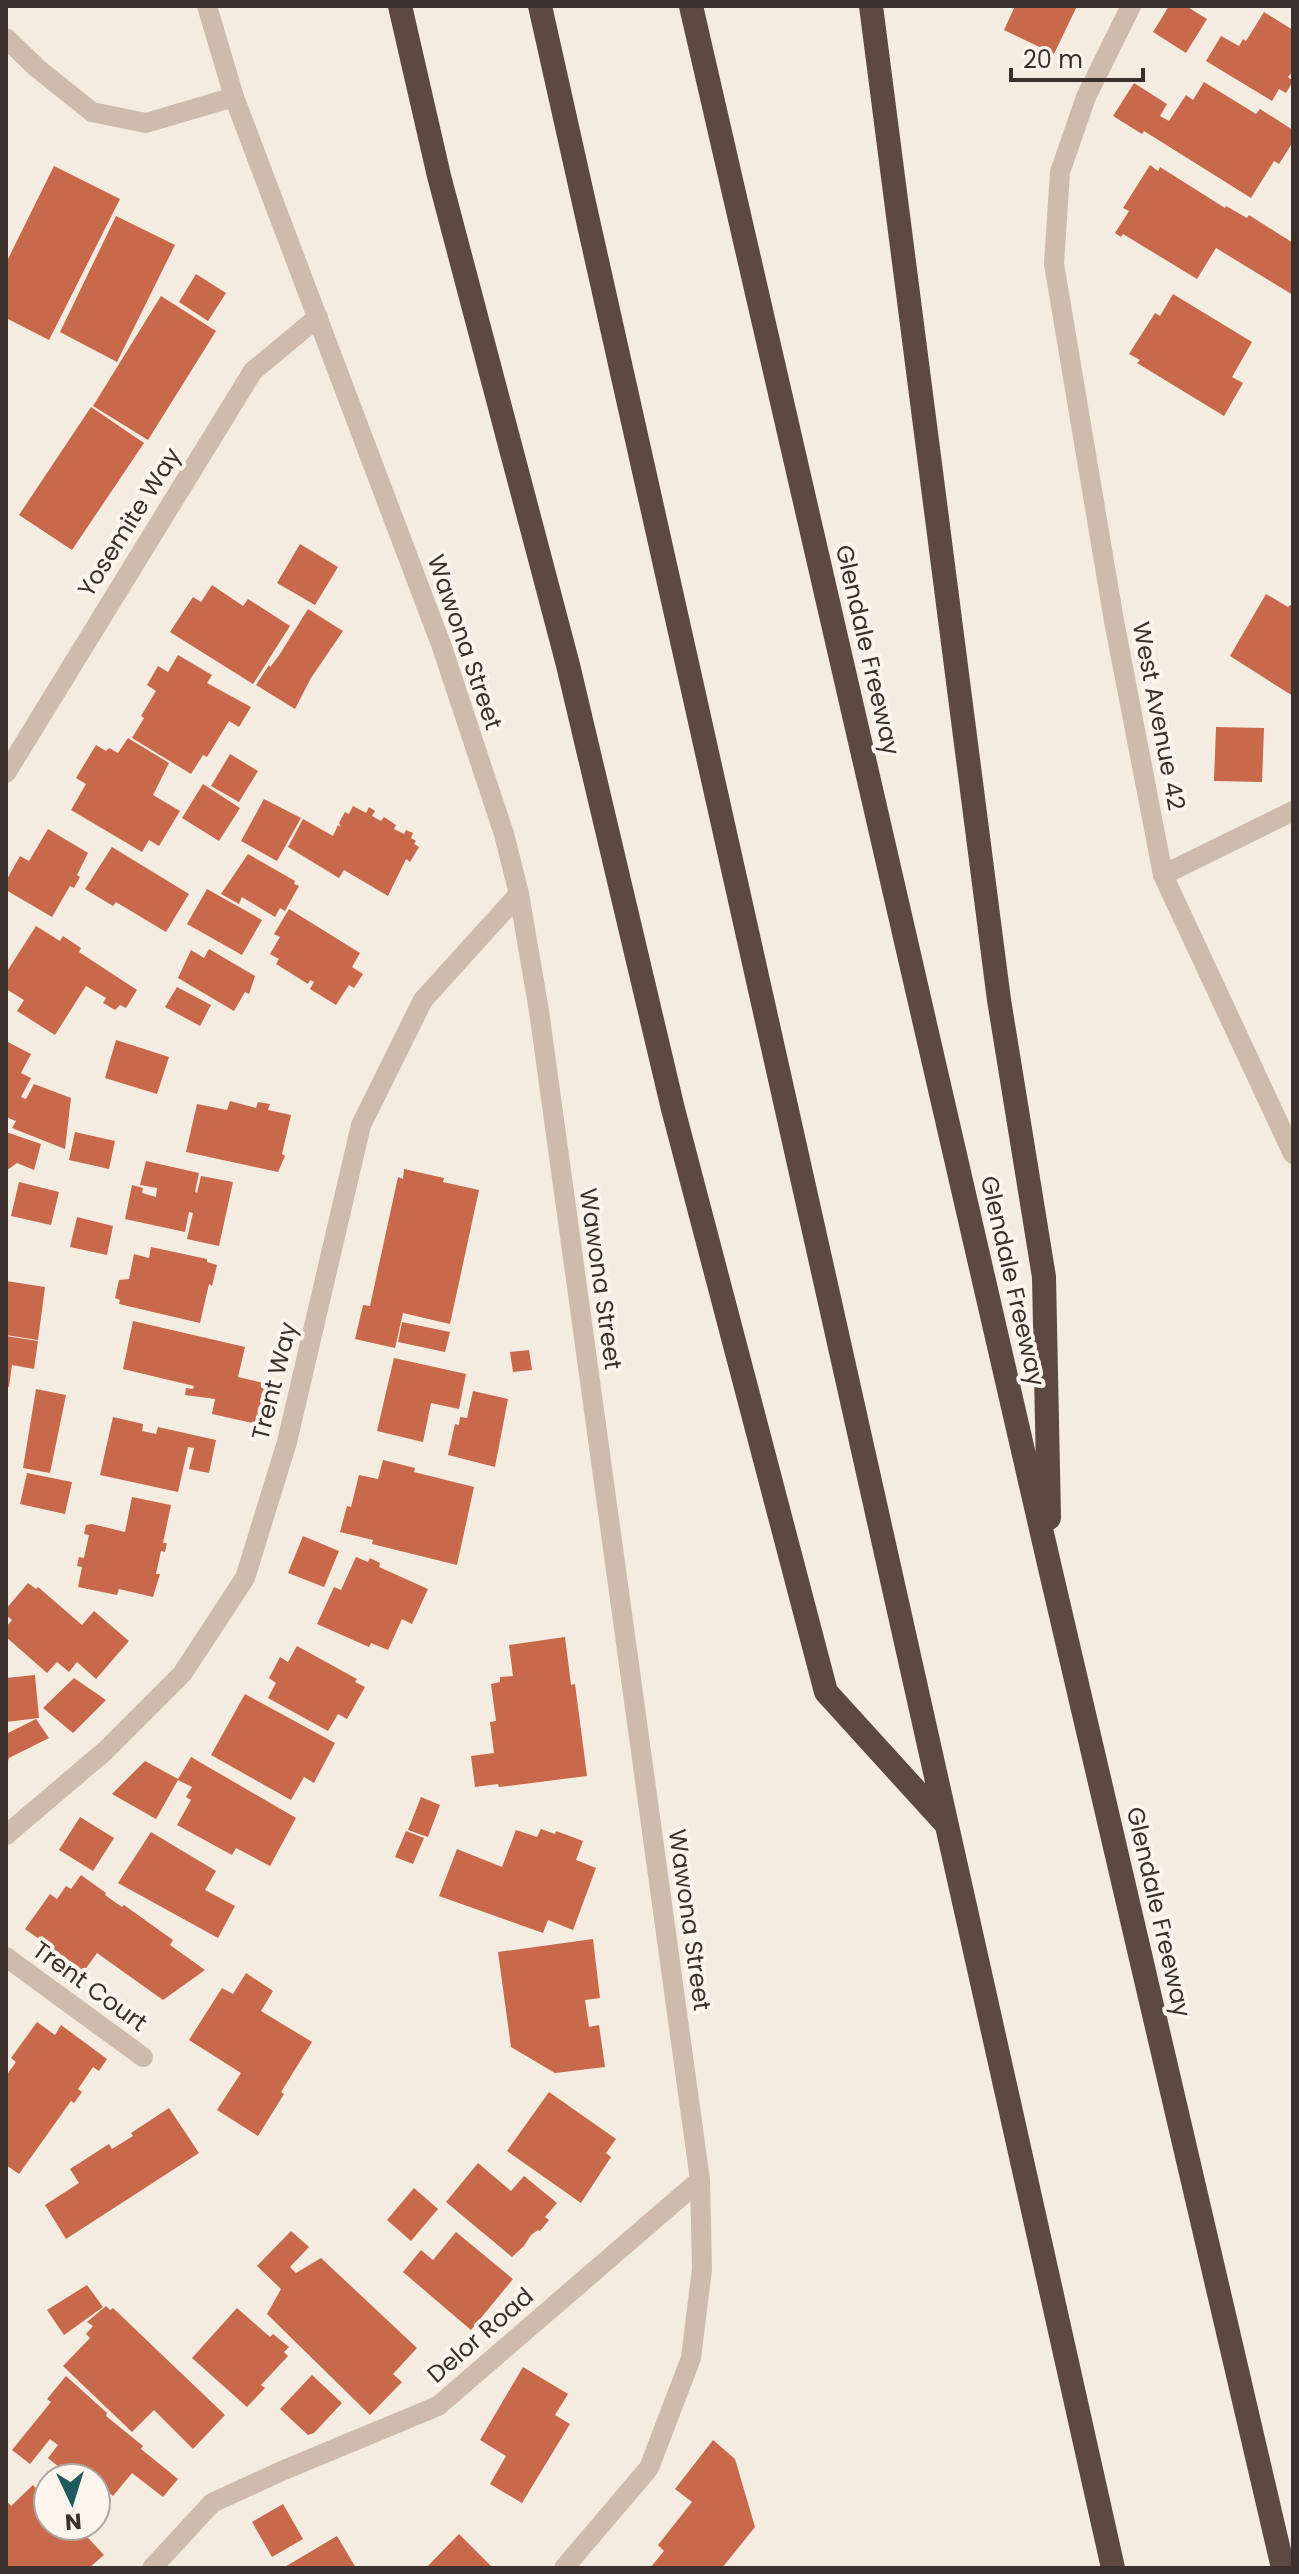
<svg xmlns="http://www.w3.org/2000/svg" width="1299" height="2574" font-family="Poppins,sans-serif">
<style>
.building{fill:#c8694b}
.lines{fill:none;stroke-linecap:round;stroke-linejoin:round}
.minor{stroke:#cdbbac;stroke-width:20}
.highway{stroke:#5c4a42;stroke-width:24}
.labels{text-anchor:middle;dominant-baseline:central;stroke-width:8;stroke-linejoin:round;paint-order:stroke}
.street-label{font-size:24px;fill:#3b302b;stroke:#fbf5ee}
</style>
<rect width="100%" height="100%" fill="#f4ebe1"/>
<path class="building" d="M 1015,6 L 1077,6 L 1054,54 L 1004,30 Z
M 1169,6 L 1186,6 L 1207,19 L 1186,53 L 1153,32 Z
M 1264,12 L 1293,30 L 1293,71 L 1288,77 L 1293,81 L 1286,93 L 1279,89 L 1272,101 L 1206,61 L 1221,36 L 1239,46 L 1243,39 L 1246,41 Z
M 1204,82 L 1256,114 L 1260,109 L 1293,130 L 1293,142 L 1279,164 L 1274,161 L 1251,198 L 1144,131 L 1142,134 L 1113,116 L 1134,83 L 1167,104 L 1160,116 L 1169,121 L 1186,95 L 1193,100 Z
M 1150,165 L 1158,171 L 1160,167 L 1225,208 L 1226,206 L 1247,218 L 1249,215 L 1293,243 L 1293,295 L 1216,248 L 1197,279 L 1123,234 L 1121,237 L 1115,233 L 1129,211 L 1123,208 Z
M 54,166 L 120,199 L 49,340 L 6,318 L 6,263 Z
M 116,216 L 175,245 L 117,362 L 60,332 Z
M 196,274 L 226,293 L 208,321 L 179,302 Z
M 1173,294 L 1252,342 L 1232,377 L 1243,383 L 1224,416 L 1137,363 L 1140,360 L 1129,354 L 1155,313 L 1160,316 Z
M 161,296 L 216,331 L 148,440 L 93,406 Z
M 91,407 L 144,443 L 72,550 L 19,515 Z
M 300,544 L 338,567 L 315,605 L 277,583 Z
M 212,585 L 243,606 L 248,599 L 290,626 L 253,684 L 170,632 L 193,597 L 201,602 Z
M 1266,594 L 1288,607 L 1290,605 L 1293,607 L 1293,696 L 1230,656 Z
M 308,609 L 343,631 L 311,678 L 295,709 L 256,685 L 269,665 L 270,667 L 278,657 Z
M 178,655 L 212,675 L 207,683 L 251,707 L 239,727 L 229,721 L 207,757 L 203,755 L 191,774 L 132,738 L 144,718 L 141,716 L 156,691 L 147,685 L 158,666 L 168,672 Z
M 1216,727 L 1264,728 L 1262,782 L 1214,781 Z
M 128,738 L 169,763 L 153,795 L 180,811 L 159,846 L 149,840 L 142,852 L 71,810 L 86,784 L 76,778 L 96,745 L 106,751 L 109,748 L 118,753 Z
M 230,754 L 258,771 L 239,802 L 211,786 Z
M 203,784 L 240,808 L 219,841 L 182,818 Z
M 264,799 L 301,818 L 277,861 L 241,841 Z
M 353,806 L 366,813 L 369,807 L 375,811 L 372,816 L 381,821 L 384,817 L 396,825 L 394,829 L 404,834 L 406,830 L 413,833 L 411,838 L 416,841 L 414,844 L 419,847 L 410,862 L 406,859 L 388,896 L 344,870 L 339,878 L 288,847 L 303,819 L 333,836 L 338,825 L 341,827 L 339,823 L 345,812 L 349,814 Z
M 48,829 L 88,853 L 77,875 L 80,877 L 74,888 L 70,886 L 52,917 L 6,890 L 6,881 L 20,856 L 29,861 Z
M 112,847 L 189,894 L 166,932 L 116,902 L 113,906 L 85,889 Z
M 248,854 L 295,881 L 294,884 L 299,886 L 285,911 L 280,908 L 275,917 L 242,897 L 239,904 L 221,894 Z
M 207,889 L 262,920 L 242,955 L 187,924 Z
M 289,909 L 360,953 L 352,967 L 363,974 L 354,988 L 349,985 L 336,1005 L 310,989 L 314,982 L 310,980 L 308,984 L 276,964 L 279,959 L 270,954 L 280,937 L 274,934 Z
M 36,926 L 60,941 L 63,936 L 81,948 L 79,952 L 137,990 L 126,1008 L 120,1005 L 115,1010 L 103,1003 L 106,998 L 86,986 L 55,1035 L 17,1011 L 24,1000 L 6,989 L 6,973 Z
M 209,949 L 255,976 L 249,994 L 245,992 L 234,1011 L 178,978 L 191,950 L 204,958 Z
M 177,987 L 211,1005 L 200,1026 L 165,1007 Z
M 116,1040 L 169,1057 L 157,1094 L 105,1078 Z
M 6,1041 L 31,1054 L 21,1073 L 31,1078 L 21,1097 L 26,1099 L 34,1084 L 71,1098 L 65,1149 L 12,1128 L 16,1121 L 6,1117 Z
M 230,1101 L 256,1108 L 258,1102 L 270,1104 L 268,1110 L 291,1115 L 282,1154 L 285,1156 L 278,1172 L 186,1152 L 197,1104 L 227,1110 Z
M 6,1132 L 41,1144 L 34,1170 L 17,1163 L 6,1171 Z
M 75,1132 L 115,1141 L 109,1169 L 69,1160 Z
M 146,1161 L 199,1173 L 195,1192 L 197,1193 L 201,1176 L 233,1182 L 219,1246 L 187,1239 L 193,1213 L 189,1212 L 185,1232 L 125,1219 L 132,1185 L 143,1188 L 142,1193 L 156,1197 L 157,1188 L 140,1185 Z
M 404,1169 L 444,1178 L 443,1182 L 479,1190 L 450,1324 L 403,1313 L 395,1348 L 355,1339 L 363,1305 L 370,1306 L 398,1177 L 403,1179 Z
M 19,1182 L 59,1192 L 51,1225 L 11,1216 Z
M 77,1217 L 113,1226 L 107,1255 L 70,1247 Z
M 151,1247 L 207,1259 L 207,1262 L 217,1265 L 212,1286 L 209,1284 L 200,1323 L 119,1304 L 120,1300 L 115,1298 L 119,1280 L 129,1279 L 134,1254 L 149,1258 Z
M 6,1281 L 45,1287 L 38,1340 L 6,1335 Z
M 133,1321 L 245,1347 L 238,1377 L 267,1384 L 257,1424 L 212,1414 L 215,1399 L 185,1395 L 186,1388 L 193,1389 L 194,1386 L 123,1369 Z
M 402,1322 L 450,1332 L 445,1352 L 398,1342 Z
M 6,1336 L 38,1341 L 34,1369 L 12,1365 L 9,1387 L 6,1386 Z
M 529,1350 L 532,1370 L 513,1372 L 510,1352 Z
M 394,1358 L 466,1374 L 459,1409 L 431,1403 L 423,1442 L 377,1431 Z
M 36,1389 L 66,1395 L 50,1473 L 23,1468 Z
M 473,1391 L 508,1399 L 495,1467 L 448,1455 L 455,1424 L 459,1425 L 460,1417 L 467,1418 Z
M 113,1417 L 143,1424 L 142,1431 L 156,1434 L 158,1427 L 216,1440 L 209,1473 L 189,1469 L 194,1448 L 188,1447 L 178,1492 L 100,1475 Z
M 383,1460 L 415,1468 L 414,1472 L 474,1487 L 457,1565 L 372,1544 L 373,1540 L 340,1532 L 347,1506 L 351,1507 L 359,1475 L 378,1479 Z
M 27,1473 L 72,1482 L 65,1514 L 20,1504 Z
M 132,1497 L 171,1505 L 163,1543 L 167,1543 L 165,1552 L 161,1551 L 156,1574 L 160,1574 L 153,1597 L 119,1589 L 117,1595 L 78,1587 L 82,1567 L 77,1566 L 79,1557 L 84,1558 L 89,1535 L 84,1534 L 86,1525 L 92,1524 L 125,1532 Z
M 303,1536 L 339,1551 L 324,1587 L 288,1573 Z
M 356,1557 L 368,1562 L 370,1558 L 380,1563 L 379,1567 L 428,1589 L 412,1624 L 402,1619 L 388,1650 L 371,1643 L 369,1647 L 317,1624 L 334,1587 L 341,1590 Z
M 28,1583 L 36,1589 L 38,1587 L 82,1625 L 94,1611 L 129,1641 L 96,1679 L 77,1662 L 69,1672 L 57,1662 L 47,1673 L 6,1637 L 6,1627 L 12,1620 L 6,1615 L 6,1609 Z
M 565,1637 L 571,1685 L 575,1684 L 587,1776 L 499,1787 L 498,1784 L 475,1787 L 471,1756 L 494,1753 L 490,1722 L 496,1721 L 491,1684 L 500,1682 L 500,1677 L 513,1676 L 509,1645 Z
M 297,1646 L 357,1679 L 355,1682 L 365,1687 L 347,1719 L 338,1714 L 328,1731 L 268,1698 L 276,1683 L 269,1678 L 280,1657 L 288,1662 Z
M 35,1675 L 39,1718 L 6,1722 L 6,1678 Z
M 74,1678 L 106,1700 L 73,1733 L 43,1708 Z
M 245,1694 L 335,1743 L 314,1783 L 304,1777 L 291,1800 L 211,1755 Z
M 36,1719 L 49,1738 L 9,1758 L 6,1767 L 6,1734 Z
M 191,1757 L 296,1818 L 270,1866 L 236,1848 L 232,1855 L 177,1825 L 191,1800 L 186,1797 L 192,1787 L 178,1780 L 156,1819 L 112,1794 L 145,1761 L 178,1779 Z
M 421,1797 L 440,1805 L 428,1837 L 408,1830 Z
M 80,1817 L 114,1838 L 93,1871 L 59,1850 Z
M 541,1829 L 555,1834 L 556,1831 L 583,1841 L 576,1860 L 596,1868 L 573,1930 L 548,1920 L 543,1933 L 439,1896 L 457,1849 L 502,1867 L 516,1830 L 537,1837 Z
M 406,1831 L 424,1838 L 413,1864 L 395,1857 Z
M 151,1832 L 216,1871 L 205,1890 L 235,1906 L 218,1938 L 118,1883 Z
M 81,1875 L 106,1893 L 105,1895 L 122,1907 L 124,1905 L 173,1940 L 170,1945 L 205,1970 L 163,2000 L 97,1953 L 84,1971 L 25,1929 L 50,1894 L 57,1899 L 66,1886 L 71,1889 Z
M 593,1939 L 600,1998 L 585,2000 L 589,2027 L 599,2025 L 605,2067 L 555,2073 L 511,2047 L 498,1952 Z
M 246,1973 L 273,1991 L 261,2011 L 312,2042 L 281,2092 L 284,2094 L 258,2136 L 217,2110 L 241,2073 L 189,2040 L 222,1988 L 233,1994 Z
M 37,2022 L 55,2035 L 61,2025 L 107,2059 L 99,2071 L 93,2067 L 78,2089 L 82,2092 L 74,2103 L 71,2101 L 19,2174 L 6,2165 L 6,2076 L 16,2062 L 11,2058 Z
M 549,2092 L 616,2139 L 606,2153 L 611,2157 L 581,2203 L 507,2151 Z
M 169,2108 L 199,2153 L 66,2239 L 45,2205 L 79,2183 L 70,2169 L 109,2144 L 112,2149 L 133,2136 L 131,2133 Z
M 478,2163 L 511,2191 L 524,2176 L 557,2203 L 545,2217 L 549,2220 L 540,2231 L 538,2230 L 531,2235 L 524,2246 L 512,2257 L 446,2202 Z
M 414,2188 L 438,2209 L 411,2241 L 387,2220 Z
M 291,2231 L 309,2247 L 290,2267 L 296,2273 L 321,2258 L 417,2348 L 393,2374 L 402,2382 L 370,2415 L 267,2314 L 281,2289 L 257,2266 Z
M 456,2232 L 513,2279 L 471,2330 L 403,2272 L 421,2250 L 433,2260 Z
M 87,2285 L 103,2307 L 64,2335 L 47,2310 Z
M 106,2306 L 110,2310 L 113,2308 L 225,2415 L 193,2449 L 154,2410 L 132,2432 L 63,2366 L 90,2338 L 86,2334 L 93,2326 L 87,2322 Z
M 237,2308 L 270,2337 L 273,2334 L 289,2347 L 284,2352 L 288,2356 L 261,2385 L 265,2388 L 247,2407 L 192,2358 Z
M 523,2367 L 568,2394 L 555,2415 L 570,2424 L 522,2503 L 490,2484 L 506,2456 L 480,2440 Z
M 312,2375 L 342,2403 L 314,2433 L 308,2435 L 280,2409 Z
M 66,2376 L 107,2413 L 106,2416 L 143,2446 L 141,2449 L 178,2479 L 163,2497 L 132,2473 L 113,2496 L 106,2490 L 96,2502 L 96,2478 L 69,2478 L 70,2476 L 48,2458 L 58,2445 L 50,2439 L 30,2464 L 12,2450 L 51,2402 L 47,2399 Z
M 713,2440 L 735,2459 L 755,2527 L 722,2568 L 650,2568 L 664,2551 L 658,2545 L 692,2502 L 675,2489 Z
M 33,2485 L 48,2501 L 48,2526 L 77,2526 L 104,2555 L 89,2568 L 9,2568 L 6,2564 L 6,2500 L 11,2506 Z
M 283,2504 L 303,2539 L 272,2557 L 252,2522 Z
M 459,2534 L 493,2568 L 426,2568 Z
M 337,2536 L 356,2568 L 283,2568 Z"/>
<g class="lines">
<path class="minor" d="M 207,6 L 234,97 L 442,647 L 504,834 L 519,894 L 539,1011 L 700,2180 L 702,2269 L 691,2358 L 649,2468 L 564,2568
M 1131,6 L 1086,97 L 1060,172 L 1054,264 L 1114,621 L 1163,875 L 1293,1154
M 6,38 L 37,68 L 92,112 L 146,123 L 234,97
M 6,773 L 253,371 L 318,317
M 1163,875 L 1293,811
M 6,1835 L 105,1751 L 182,1674 L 245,1578 L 287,1442 L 361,1125 L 423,1000 L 519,894
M 6,1957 L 143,2057
M 152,2568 L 212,2503 L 284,2470 L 438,2406 L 700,2180"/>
<path class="highway" d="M 400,6 L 439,176 L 568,665 L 673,1109 L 826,1692 L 946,1824
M 540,6 L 1113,2568
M 691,6 L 1050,1568 L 1283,2568
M 871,6 L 999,1000 L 1044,1277 L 1049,1518"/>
</g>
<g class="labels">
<g class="street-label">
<text transform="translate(129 522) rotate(-58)">Yosemite Way</text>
<text transform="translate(465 642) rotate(71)">Wawona Street</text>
<text transform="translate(868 650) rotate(77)">Glendale Freeway</text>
<text transform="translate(1159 716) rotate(79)">West Avenue 42</text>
<text transform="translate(601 1279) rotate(82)">Wawona Street</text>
<text transform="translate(1013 1281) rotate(77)">Glendale Freeway</text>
<text transform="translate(274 1381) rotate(-76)">Trent Way</text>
<text transform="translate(1159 1912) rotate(77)">Glendale Freeway</text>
<text transform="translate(690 1920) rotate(82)">Wawona Street</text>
<text transform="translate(90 1986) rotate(36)">Trent Court</text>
<text transform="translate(480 2335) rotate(-41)">Delor Road</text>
</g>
</g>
<rect width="1299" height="2574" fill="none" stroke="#3b302b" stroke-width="16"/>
<g transform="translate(72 2502) rotate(176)"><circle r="38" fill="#fbf5ee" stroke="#aea6a0" stroke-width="2"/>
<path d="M0-6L14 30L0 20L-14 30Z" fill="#1f5a5e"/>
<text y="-12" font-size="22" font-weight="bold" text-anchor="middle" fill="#3b302b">N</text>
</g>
<path d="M1011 68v12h132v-12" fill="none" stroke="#3b302b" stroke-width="4"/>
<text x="1023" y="68" font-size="24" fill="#3b302b" stroke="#fbf5ee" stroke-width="6" paint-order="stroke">20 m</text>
</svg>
